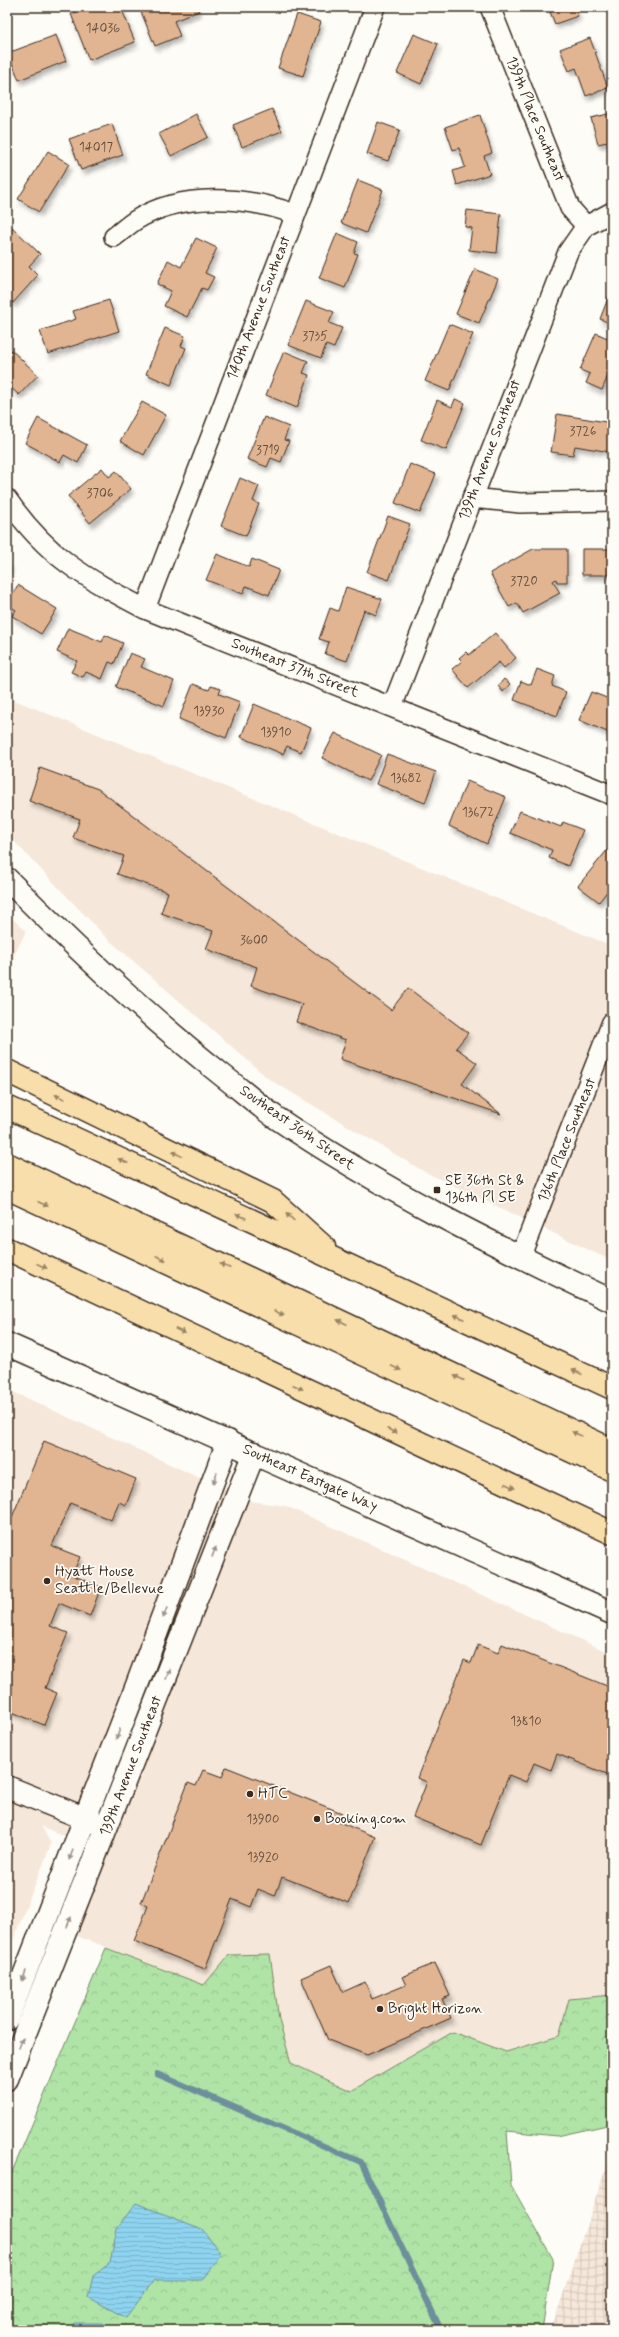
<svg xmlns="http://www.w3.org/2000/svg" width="619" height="2337" font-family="Mynerve,sans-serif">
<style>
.built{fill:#f5e7d9}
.industrial{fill:url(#industrial-grid)}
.forest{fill:url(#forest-crowns);stroke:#758762}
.water{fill:url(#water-rules);stroke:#6d8f9b}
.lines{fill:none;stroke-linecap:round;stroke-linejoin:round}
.stream{stroke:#6d8f9b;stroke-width:6}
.building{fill:#e2b592;stroke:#3b2a1e;filter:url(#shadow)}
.minor-casing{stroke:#3b2a1e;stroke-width:22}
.tertiary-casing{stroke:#3b2a1e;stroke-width:25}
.secondary-casing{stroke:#3b2a1e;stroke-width:25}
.motorway-casing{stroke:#3b2a1e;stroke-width:25}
.minor{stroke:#fdfcf7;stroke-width:19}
.tertiary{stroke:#fdfcf7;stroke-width:22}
.secondary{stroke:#fdfcf7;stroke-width:22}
.motorway{stroke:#f8deab;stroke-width:22}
.oneway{fill:#9a8464}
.oneway2{fill:#9c938a}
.poi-dot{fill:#3b2a1e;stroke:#fdfcf7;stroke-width:1.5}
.labels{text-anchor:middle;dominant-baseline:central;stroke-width:3.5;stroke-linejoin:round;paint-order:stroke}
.number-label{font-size:13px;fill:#654d3b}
.street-label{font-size:15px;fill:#3b2a1e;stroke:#fdfcf7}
.poi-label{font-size:15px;fill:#3b2a1e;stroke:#fdfcf7;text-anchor:start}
</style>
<defs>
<pattern id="industrial-grid" width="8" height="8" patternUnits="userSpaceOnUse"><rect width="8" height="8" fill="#f5e7d9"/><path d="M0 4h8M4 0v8" fill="none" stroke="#d3c6ba"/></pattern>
<pattern id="forest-crowns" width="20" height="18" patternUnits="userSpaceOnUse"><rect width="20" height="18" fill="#afe4a6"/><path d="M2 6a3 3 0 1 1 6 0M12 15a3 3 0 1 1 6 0" fill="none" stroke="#97c48e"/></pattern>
<pattern id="water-rules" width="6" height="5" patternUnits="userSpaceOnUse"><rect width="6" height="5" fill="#8ed3ef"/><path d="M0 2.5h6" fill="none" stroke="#7bb5cc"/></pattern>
<filter id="shadow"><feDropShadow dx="2.5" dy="4.5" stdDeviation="2" flood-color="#0004"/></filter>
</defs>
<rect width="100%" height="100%" fill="#fdfcf7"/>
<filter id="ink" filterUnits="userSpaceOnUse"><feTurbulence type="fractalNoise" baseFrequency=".025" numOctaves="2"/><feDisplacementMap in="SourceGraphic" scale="8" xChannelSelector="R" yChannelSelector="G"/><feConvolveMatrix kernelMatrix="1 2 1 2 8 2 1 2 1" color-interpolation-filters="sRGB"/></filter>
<g filter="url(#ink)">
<path class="built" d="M 7,697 L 612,946 L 612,1261 L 425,1172 L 269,1079 L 107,938 L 7,834 Z
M 7,914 L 26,931 L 7,969 Z
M 7,1389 L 249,1501 L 286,1506 L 612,1654 L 612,1995 L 569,1999 L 559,2036 L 506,2052 L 453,2032 L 351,2091 L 291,2063 L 279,2020 L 229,1955 L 204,1985 L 72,1934 L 106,1854 L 41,1826 L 51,1844 L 7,1955 Z"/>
<path class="industrial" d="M 612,2150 L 612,2330 L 551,2330 Z"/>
<path class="forest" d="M 106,1948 L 204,1985 L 229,1955 L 270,1954 L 279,2020 L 291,2063 L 351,2091 L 453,2032 L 506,2052 L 559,2036 L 569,1999 L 612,1995 L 612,2124 L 557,2136 L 507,2131 L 511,2185 L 553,2259 L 542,2330 L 7,2330 L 7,2184 Z"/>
<path class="water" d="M 136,2203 L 202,2229 L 221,2254 L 202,2280 L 154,2280 L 126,2318 L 88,2297 L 93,2276 L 110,2263 L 117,2228 Z
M 74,2323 L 103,2323 L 109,2330 L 72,2330 Z"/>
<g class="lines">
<path class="stream" d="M 157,2074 L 361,2162 L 441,2330"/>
</g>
<path class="building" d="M 90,7 L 121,7 L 135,42 L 89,60 L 71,14 Z
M 144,7 L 197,7 L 199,11 L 174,21 L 180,36 L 155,46 L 140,9 Z
M 548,7 L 575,7 L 578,16 L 555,24 Z
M 297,14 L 321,22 L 303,76 L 278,68 Z
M 414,34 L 438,44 L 421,84 L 397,73 Z
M 56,35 L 66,61 L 19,80 L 8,53 Z
M 590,38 L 608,88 L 586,96 L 576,68 L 569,71 L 560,49 Z
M 272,109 L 282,131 L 242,147 L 233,125 Z
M 612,113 L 612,141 L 598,144 L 591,118 Z
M 196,114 L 208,137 L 171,156 L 159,134 Z
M 480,115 L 492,153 L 484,156 L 490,174 L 457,185 L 453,171 L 465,167 L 459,148 L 453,150 L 445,127 Z
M 378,122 L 400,130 L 388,161 L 367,154 Z
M 112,124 L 123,155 L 81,170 L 69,139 Z
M 48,151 L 69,164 L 39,212 L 18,199 Z
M 358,180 L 383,190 L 366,233 L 341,223 Z
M 467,210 L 501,214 L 497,253 L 469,250 L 472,228 L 465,227 Z
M 12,227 L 40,254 L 29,266 L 38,275 L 13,303 L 7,297 L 7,232 Z
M 337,233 L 358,242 L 354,253 L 358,254 L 345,288 L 319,278 Z
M 196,238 L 217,248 L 205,273 L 214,277 L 207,290 L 202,288 L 187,317 L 164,306 L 171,291 L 157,284 L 168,260 L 181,267 Z
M 475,269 L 498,279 L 479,323 L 456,314 Z
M 612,288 L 612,324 L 600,319 Z
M 109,300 L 119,331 L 48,354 L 40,331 L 76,319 L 73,311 Z
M 306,301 L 334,312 L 329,323 L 342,328 L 334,348 L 326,345 L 321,358 L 288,345 Z
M 449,324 L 473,334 L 449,391 L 425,381 Z
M 165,328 L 185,336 L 181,346 L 186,348 L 171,385 L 146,374 Z
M 596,333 L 612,340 L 612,366 L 602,390 L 586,383 L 590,374 L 580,370 Z
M 7,346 L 38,375 L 19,395 L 7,384 Z
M 284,351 L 308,361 L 303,373 L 309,375 L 297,408 L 266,395 Z
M 455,399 L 465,403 L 446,450 L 421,440 L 437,400 L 452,407 Z
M 142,402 L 166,415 L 144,455 L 120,441 Z
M 557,414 L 612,423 L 610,452 L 575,446 L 573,455 L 551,452 Z
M 264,417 L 289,427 L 284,440 L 289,441 L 281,462 L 271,458 L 267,467 L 247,459 Z
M 38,418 L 87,445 L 78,463 L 64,455 L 60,462 L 25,443 Z
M 410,464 L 436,474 L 420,513 L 395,503 Z
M 102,468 L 109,477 L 116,471 L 131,489 L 90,523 L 68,496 Z
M 240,478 L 259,486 L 253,501 L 259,504 L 246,536 L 221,526 Z
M 388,516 L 410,524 L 389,580 L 367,572 Z
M 612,544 L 612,575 L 582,575 L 582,549 L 612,549 Z
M 533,549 L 567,549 L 567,582 L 557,582 L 556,579 L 553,581 L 560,593 L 523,613 L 517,603 L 509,607 L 490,573 Z
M 217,554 L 249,567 L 252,559 L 279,570 L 269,595 L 246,586 L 243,594 L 206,580 Z
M 7,563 L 10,565 L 7,573 Z
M 18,585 L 57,609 L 41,634 L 12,616 L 16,610 L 7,605 L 7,602 Z
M 346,587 L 382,599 L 376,615 L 364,610 L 347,661 L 325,654 L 329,642 L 319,639 L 330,608 L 338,611 Z
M 68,628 L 102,642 L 105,635 L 123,643 L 114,664 L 109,662 L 102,679 L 86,672 L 83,677 L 71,672 L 77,661 L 57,652 Z
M 495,633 L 516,658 L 504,668 L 499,662 L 468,688 L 452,669 L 462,661 L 459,658 L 466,652 L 469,655 Z
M 130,653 L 145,659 L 141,667 L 174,681 L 164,706 L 116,687 Z
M 537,669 L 555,676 L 552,686 L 566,692 L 557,716 L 514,700 L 521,681 L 531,685 Z
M 504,679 L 510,684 L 503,692 L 498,686 Z
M 193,684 L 209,690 L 211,686 L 221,689 L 219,694 L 240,702 L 226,738 L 179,719 Z
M 591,692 L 612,700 L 612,734 L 579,720 Z
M 254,704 L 311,728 L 301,752 L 287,746 L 283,754 L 241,737 Z
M 335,733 L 381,755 L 368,781 L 322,758 Z
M 387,754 L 436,772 L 425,803 L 376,784 Z
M 40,768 L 98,789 L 391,1010 L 408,988 L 468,1033 L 456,1048 L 477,1063 L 462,1084 L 501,1114 L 340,1059 L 346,1040 L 296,1022 L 302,1004 L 251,986 L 257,967 L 206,949 L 213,931 L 161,913 L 168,892 L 117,874 L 124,856 L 73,838 L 80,819 L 29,801 Z
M 467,781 L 506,797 L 487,844 L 449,826 Z
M 520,811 L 561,827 L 563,822 L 583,830 L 568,866 L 549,858 L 552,850 L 510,833 Z
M 612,844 L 612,885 L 599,902 L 578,886 Z
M 44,1441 L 136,1479 L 126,1505 L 119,1502 L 111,1520 L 70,1503 L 52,1546 L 80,1557 L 72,1575 L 101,1587 L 90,1616 L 59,1603 L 50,1626 L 68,1633 L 45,1688 L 57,1693 L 44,1725 L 7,1710 L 7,1529 Z
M 502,1644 L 612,1688 L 612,1776 L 557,1754 L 551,1770 L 534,1763 L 526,1782 L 509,1775 L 481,1845 L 413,1817 L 427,1782 L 417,1778 L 464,1660 L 471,1663 L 478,1645 L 498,1653 Z
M 226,1767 L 342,1813 L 339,1822 L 375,1837 L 349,1903 L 282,1877 L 275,1896 L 258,1889 L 251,1907 L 232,1899 L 205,1969 L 134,1941 L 148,1906 L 141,1903 L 188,1783 L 196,1786 L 203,1770 L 222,1777 Z
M 435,1963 L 450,1996 L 442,1999 L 451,2018 L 367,2055 L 328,2040 L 301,1978 L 331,1965 L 343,1992 L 365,1982 L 372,1999 L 406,1985 L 402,1977 Z"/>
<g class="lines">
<defs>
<path id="minor" d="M 490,7 L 570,208 L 586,226
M 114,237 C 121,232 128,225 136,220 C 181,192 246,196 294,214
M 472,498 L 520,503 L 612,501
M 7,499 C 47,557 84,577 145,609 L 612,795
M 145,609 L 375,7
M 392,707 L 568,252 L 586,226 L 612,212
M 520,1258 L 612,1022"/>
<path id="tertiary" d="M 7,1787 L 99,1824
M 7,2019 L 137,1685 L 228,1441
M 7,2079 L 254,1453"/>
<path id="secondary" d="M 7,879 C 76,948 146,1015 222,1075 C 240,1089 257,1104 275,1117 C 381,1189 496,1246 612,1301
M 7,1344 L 612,1613"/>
<path id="motorway" d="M 7,1071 L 273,1201 L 324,1247
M 7,1107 L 612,1388
M 7,1164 L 612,1450
M 7,1188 L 612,1470
M 7,1249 L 612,1533"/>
</defs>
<use href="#minor" class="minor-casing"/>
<use href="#tertiary" class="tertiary-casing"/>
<use href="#secondary" class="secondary-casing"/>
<use href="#motorway" class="motorway-casing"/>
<use href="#minor" class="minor"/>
<use href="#tertiary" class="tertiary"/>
<use href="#secondary" class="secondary"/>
<use href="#motorway" class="motorway"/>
</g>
<defs><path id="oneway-solid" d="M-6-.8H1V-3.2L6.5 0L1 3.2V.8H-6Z"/></defs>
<g class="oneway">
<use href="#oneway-solid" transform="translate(60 1097) rotate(-154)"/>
<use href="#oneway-solid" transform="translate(177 1154) rotate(-154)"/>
<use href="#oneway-solid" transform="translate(123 1161) rotate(-155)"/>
<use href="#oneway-solid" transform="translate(43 1204) rotate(24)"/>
<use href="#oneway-solid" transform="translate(241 1216) rotate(-155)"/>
<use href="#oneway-solid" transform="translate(290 1217) rotate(-138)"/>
<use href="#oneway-solid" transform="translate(161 1258) rotate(25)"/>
<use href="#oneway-solid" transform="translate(42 1266) rotate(25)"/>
<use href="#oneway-solid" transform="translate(225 1266) rotate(-155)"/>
<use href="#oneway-solid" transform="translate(279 1313) rotate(25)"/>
<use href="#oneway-solid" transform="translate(459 1317) rotate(-155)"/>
<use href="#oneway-solid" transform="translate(342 1322) rotate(-155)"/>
<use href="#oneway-solid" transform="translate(180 1331) rotate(25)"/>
<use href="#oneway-solid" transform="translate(396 1368) rotate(25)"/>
<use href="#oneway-solid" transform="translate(577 1372) rotate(-155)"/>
<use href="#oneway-solid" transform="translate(459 1378) rotate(-155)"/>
<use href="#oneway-solid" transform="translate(298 1387) rotate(25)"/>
<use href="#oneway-solid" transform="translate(392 1431) rotate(25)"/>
<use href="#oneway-solid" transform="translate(577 1434) rotate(-155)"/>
<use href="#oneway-solid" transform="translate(510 1486) rotate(25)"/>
</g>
<g class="oneway2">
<use href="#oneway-solid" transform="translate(215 1478) rotate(110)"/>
<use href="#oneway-solid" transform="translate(214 1552) rotate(-69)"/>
<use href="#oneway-solid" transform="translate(165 1613) rotate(110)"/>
<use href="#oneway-solid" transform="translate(168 1674) rotate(-69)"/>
<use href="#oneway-solid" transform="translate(118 1734) rotate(111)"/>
<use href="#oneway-solid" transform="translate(71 1855) rotate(111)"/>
<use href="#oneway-solid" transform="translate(69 1922) rotate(-68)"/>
<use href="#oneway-solid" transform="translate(24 1976) rotate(111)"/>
<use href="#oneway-solid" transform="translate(21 2043) rotate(-68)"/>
</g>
</g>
<g class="poi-dot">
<rect x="433" y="1186" width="8" height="8" rx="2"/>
<circle cx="47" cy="1581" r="4"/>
<circle cx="250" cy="1794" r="4"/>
<circle cx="317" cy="1819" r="4"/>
<circle cx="380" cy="2009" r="4"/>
</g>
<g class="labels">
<g class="number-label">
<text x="103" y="28">14036</text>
<text x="96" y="147">14017</text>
<text x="315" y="336">3735</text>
<text x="583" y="431">3726</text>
<text x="268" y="450">3719</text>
<text x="100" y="493">3706</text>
<text x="524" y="581">3720</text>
<text x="209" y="711">13930</text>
<text x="276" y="732">13910</text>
<text x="406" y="778">13682</text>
<text x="478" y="812">13672</text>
<text x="254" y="940">3600</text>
<text x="526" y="1721">13810</text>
<text x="263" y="1819">13900</text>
<text x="263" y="1857">13920</text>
</g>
<g class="street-label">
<text transform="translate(535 119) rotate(68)">139th Place Southeast</text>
<text transform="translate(259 308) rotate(-69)">140th Avenue Southeast</text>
<text transform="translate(490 450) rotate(-69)">139th Avenue Southeast</text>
<text transform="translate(295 668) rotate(22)">Southeast 37th Street</text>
<text transform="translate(297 1128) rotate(35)">Southeast 36th Street</text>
<text transform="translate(567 1140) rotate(-68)">136th Place Southeast</text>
<text transform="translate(310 1478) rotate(24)">Southeast Eastgate Way</text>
<text transform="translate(131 1766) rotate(-69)">139th Avenue Southeast</text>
</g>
<g class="poi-label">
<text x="445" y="1181">SE 36th St &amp;<tspan x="445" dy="17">136th Pl SE</tspan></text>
<text x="55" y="1572">Hyatt House<tspan x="55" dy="17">Seattle/Bellevue</tspan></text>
<text x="258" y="1794">HTC</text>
<text x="325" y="1819">Booking.com</text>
<text x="388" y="2009">Bright Horizon</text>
</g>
</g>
<rect width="619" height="2337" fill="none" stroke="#fdfcf7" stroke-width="24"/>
<rect x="12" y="12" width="595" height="2313" fill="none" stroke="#3b2a1e" stroke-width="1.5" filter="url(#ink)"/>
</svg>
